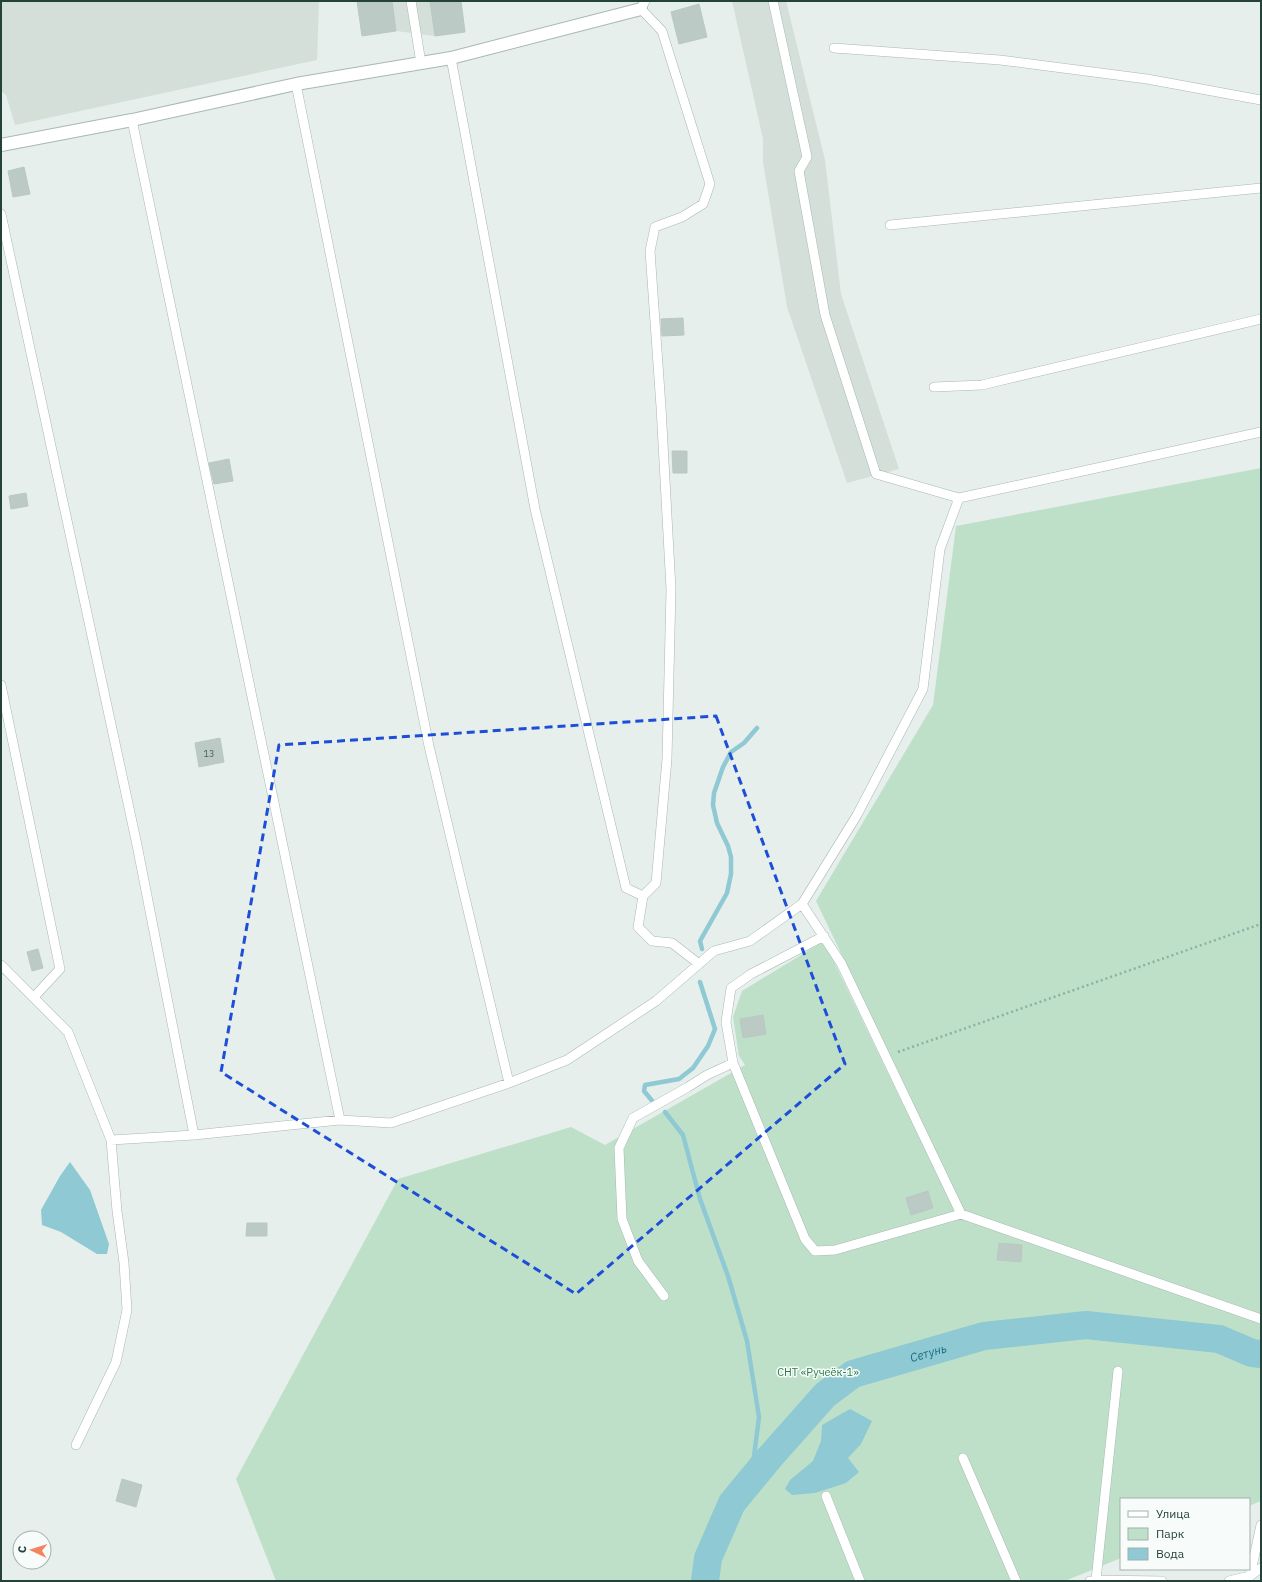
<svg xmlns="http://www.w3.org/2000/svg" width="1262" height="1582" font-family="'IBM Plex Sans',sans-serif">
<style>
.built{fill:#d4dfda}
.green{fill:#bfe0c8}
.water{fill:#8ec9d4}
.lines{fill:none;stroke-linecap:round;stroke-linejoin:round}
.stream{stroke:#8ec9d4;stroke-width:4.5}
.river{stroke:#8ec9d4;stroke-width:28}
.building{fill:#bbcac4;stroke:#b8c9c2}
.service-casing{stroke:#a8b8b2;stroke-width:10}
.minor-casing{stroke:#a8b8b2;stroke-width:14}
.path{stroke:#86b3a5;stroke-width:2.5;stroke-dasharray:2 3;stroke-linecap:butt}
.service{stroke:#fff;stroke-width:9}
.minor{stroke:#fff;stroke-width:12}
.marked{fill:none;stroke:#1d4ed8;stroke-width:3;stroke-dasharray:8 5;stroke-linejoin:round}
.labels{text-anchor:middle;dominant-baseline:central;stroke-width:3;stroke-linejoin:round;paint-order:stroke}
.number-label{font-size:9px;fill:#4a645c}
.park-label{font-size:11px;fill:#2d7a4b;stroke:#f7fbf9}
.water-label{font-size:12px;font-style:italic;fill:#1c6f80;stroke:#f7fbf9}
</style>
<rect width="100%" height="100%" fill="#e6efeb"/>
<path class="built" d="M 1,1 L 319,1 L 317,60 L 15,125 L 6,95 L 1,91 Z
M 357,1 L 461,1 L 465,32 L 435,36 L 396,31 L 362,36 Z
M 732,1 L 786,1 L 825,160 L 841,294 L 899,469 L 847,483 L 787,307 L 763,162 L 763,139 Z"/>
<path class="green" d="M 1261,468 L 1261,1314 L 965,1212 L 816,901 L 933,705 L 956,526 Z
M 824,941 L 957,1216 L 1261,1324 L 1261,1501 L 1249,1506 L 1249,1499 L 1121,1499 L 1121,1558 L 1065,1581 L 276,1581 L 236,1479 L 398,1179 L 571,1127 L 605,1145 L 745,1065 L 739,1056 L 733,1017 L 742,991 Z"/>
<path class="water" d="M 70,1162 L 90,1190 L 109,1244 L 107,1254 L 97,1254 L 61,1232 L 42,1225 L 41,1210 L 60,1176 Z
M 850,1409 L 872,1421 L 861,1444 L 848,1458 L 859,1472 L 846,1483 L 815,1493 L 792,1495 L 785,1489 L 790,1480 L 813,1461 L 821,1441 L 822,1425 Z"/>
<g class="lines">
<path class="stream" d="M 702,949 L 700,941 L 727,893 L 731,874 L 731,857 L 728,846 L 717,823 L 713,805 L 714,793 L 723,767 L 731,752 L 744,743 L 757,728
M 654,1103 L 644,1091 L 645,1085 L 679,1079 L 693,1068 L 708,1046 L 715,1029 L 700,982
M 665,1112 L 683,1135 L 700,1199 L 728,1276 L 747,1341 L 759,1417 L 751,1480"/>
<path class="river" id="s1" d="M 705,1581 L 708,1558 L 732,1503 L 770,1457 L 825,1395 L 853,1374 L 984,1336 L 1086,1325 L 1219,1339 L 1252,1353 L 1261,1354"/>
</g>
<path class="building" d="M 357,1 L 392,1 L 396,31 L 362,36 Z
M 430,1 L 461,1 L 465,32 L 435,36 Z
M 699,4 L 707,37 L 679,44 L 671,12 Z
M 24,167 L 30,194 L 13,197 L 8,171 Z
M 683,318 L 684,335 L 662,336 L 661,319 Z
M 672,451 L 687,451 L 687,473 L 673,473 Z
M 229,459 L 233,481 L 214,484 L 209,463 Z
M 26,493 L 28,506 L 11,509 L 9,496 Z
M 220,738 L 224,762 L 199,767 L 195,743 Z
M 38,949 L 43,968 L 32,971 L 27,952 Z
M 763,1015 L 766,1034 L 743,1038 L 740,1019 Z
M 928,1191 L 933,1208 L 911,1215 L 906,1198 Z
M 247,1223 L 267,1223 L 267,1236 L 246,1236 Z
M 999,1243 L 1022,1245 L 1021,1262 L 997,1260 Z
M 122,1479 L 142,1485 L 136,1507 L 116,1501 Z"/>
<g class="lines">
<defs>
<path id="service" d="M 411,1 L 421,63
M 773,1 L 807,157 L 799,171 L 825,315 L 876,474 L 959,498 L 1261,432
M 834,48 L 1000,60 L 1147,79 L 1261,100
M 451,58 L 535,509 L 626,888 L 643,896 L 656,883 L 667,759 L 671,589 L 661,407 L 650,251 L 655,227 L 682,217 L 703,204 L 710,184 L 662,31 L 641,9 L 645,1
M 296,84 L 429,746 L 509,1083
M 132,120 L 340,1120
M 1,214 L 137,845 L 194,1135
M 890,225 L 1261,188
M 934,387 L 982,385 L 1261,319
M 1,685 L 60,969 L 34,997
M 643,896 L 638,927 L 652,941 L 672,943 L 699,964
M 802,904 L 841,963 L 961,1214 L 1261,1319
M 824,936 L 751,974 L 731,988 L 726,1022 L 733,1063 L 805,1239 L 815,1251 L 835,1250 L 961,1214
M 1,965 L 68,1032 L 111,1140 L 117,1211 L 124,1263 L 127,1310 L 116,1362 L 76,1445
M 111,1140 L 194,1135 L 340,1120 L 391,1123 L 509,1083 L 567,1060 L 656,1001 L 714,951 L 750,941 L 802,904 L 857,815 L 923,689 L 940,549 L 959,498
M 664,1296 L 638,1261 L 622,1219 L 619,1148 L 633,1118 L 688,1087 L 707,1075 L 733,1063
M 963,1458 L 1016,1581
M 826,1496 L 860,1581
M 1250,1576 L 1261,1525
M 1096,1580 L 1118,1371
M 1090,1581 L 1096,1580 L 1162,1581
M 1229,1581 L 1250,1576 L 1261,1568"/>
<path id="minor" d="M 1,145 L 132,120 L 296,84 L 451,58 L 641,9"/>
</defs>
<use href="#service" class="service-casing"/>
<use href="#minor" class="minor-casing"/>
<path class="path" d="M 898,1052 L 1261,924"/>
<use href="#service" class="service"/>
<use href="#minor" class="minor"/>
</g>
<path class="marked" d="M 716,716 L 845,1064 L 576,1294 L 221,1072 L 279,745 Z"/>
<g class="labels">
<g class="number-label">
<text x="209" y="753">13</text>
</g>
<g class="park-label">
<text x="818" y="1372">СНТ «Ручеёк-1»</text>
</g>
<g class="water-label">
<text stroke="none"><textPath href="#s1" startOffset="339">Сетунь</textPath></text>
</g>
</g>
<rect width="1262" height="1582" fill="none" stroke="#24423a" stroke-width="4"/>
<rect x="1120" y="1498" width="130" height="72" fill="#f7fbf9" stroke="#a3b1ad"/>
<rect x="1128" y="1511" width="20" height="6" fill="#ffffff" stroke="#a3b1ad"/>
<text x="1156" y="1518" font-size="12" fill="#24423a">Улица</text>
<rect x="1128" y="1528" width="20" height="12" fill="#bfe0c8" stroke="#a3b1ad"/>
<text x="1156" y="1538" font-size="12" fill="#24423a">Парк</text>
<rect x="1128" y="1548" width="20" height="12" fill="#8ec9d4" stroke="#a3b1ad"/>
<text x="1156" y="1558" font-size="12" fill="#24423a">Вода</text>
<g transform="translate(32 1550) rotate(274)"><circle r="19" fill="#f7fbf9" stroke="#a3b1ad"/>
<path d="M0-3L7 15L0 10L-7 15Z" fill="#f4845f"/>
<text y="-6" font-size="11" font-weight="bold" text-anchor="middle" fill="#24423a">С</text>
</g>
</svg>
